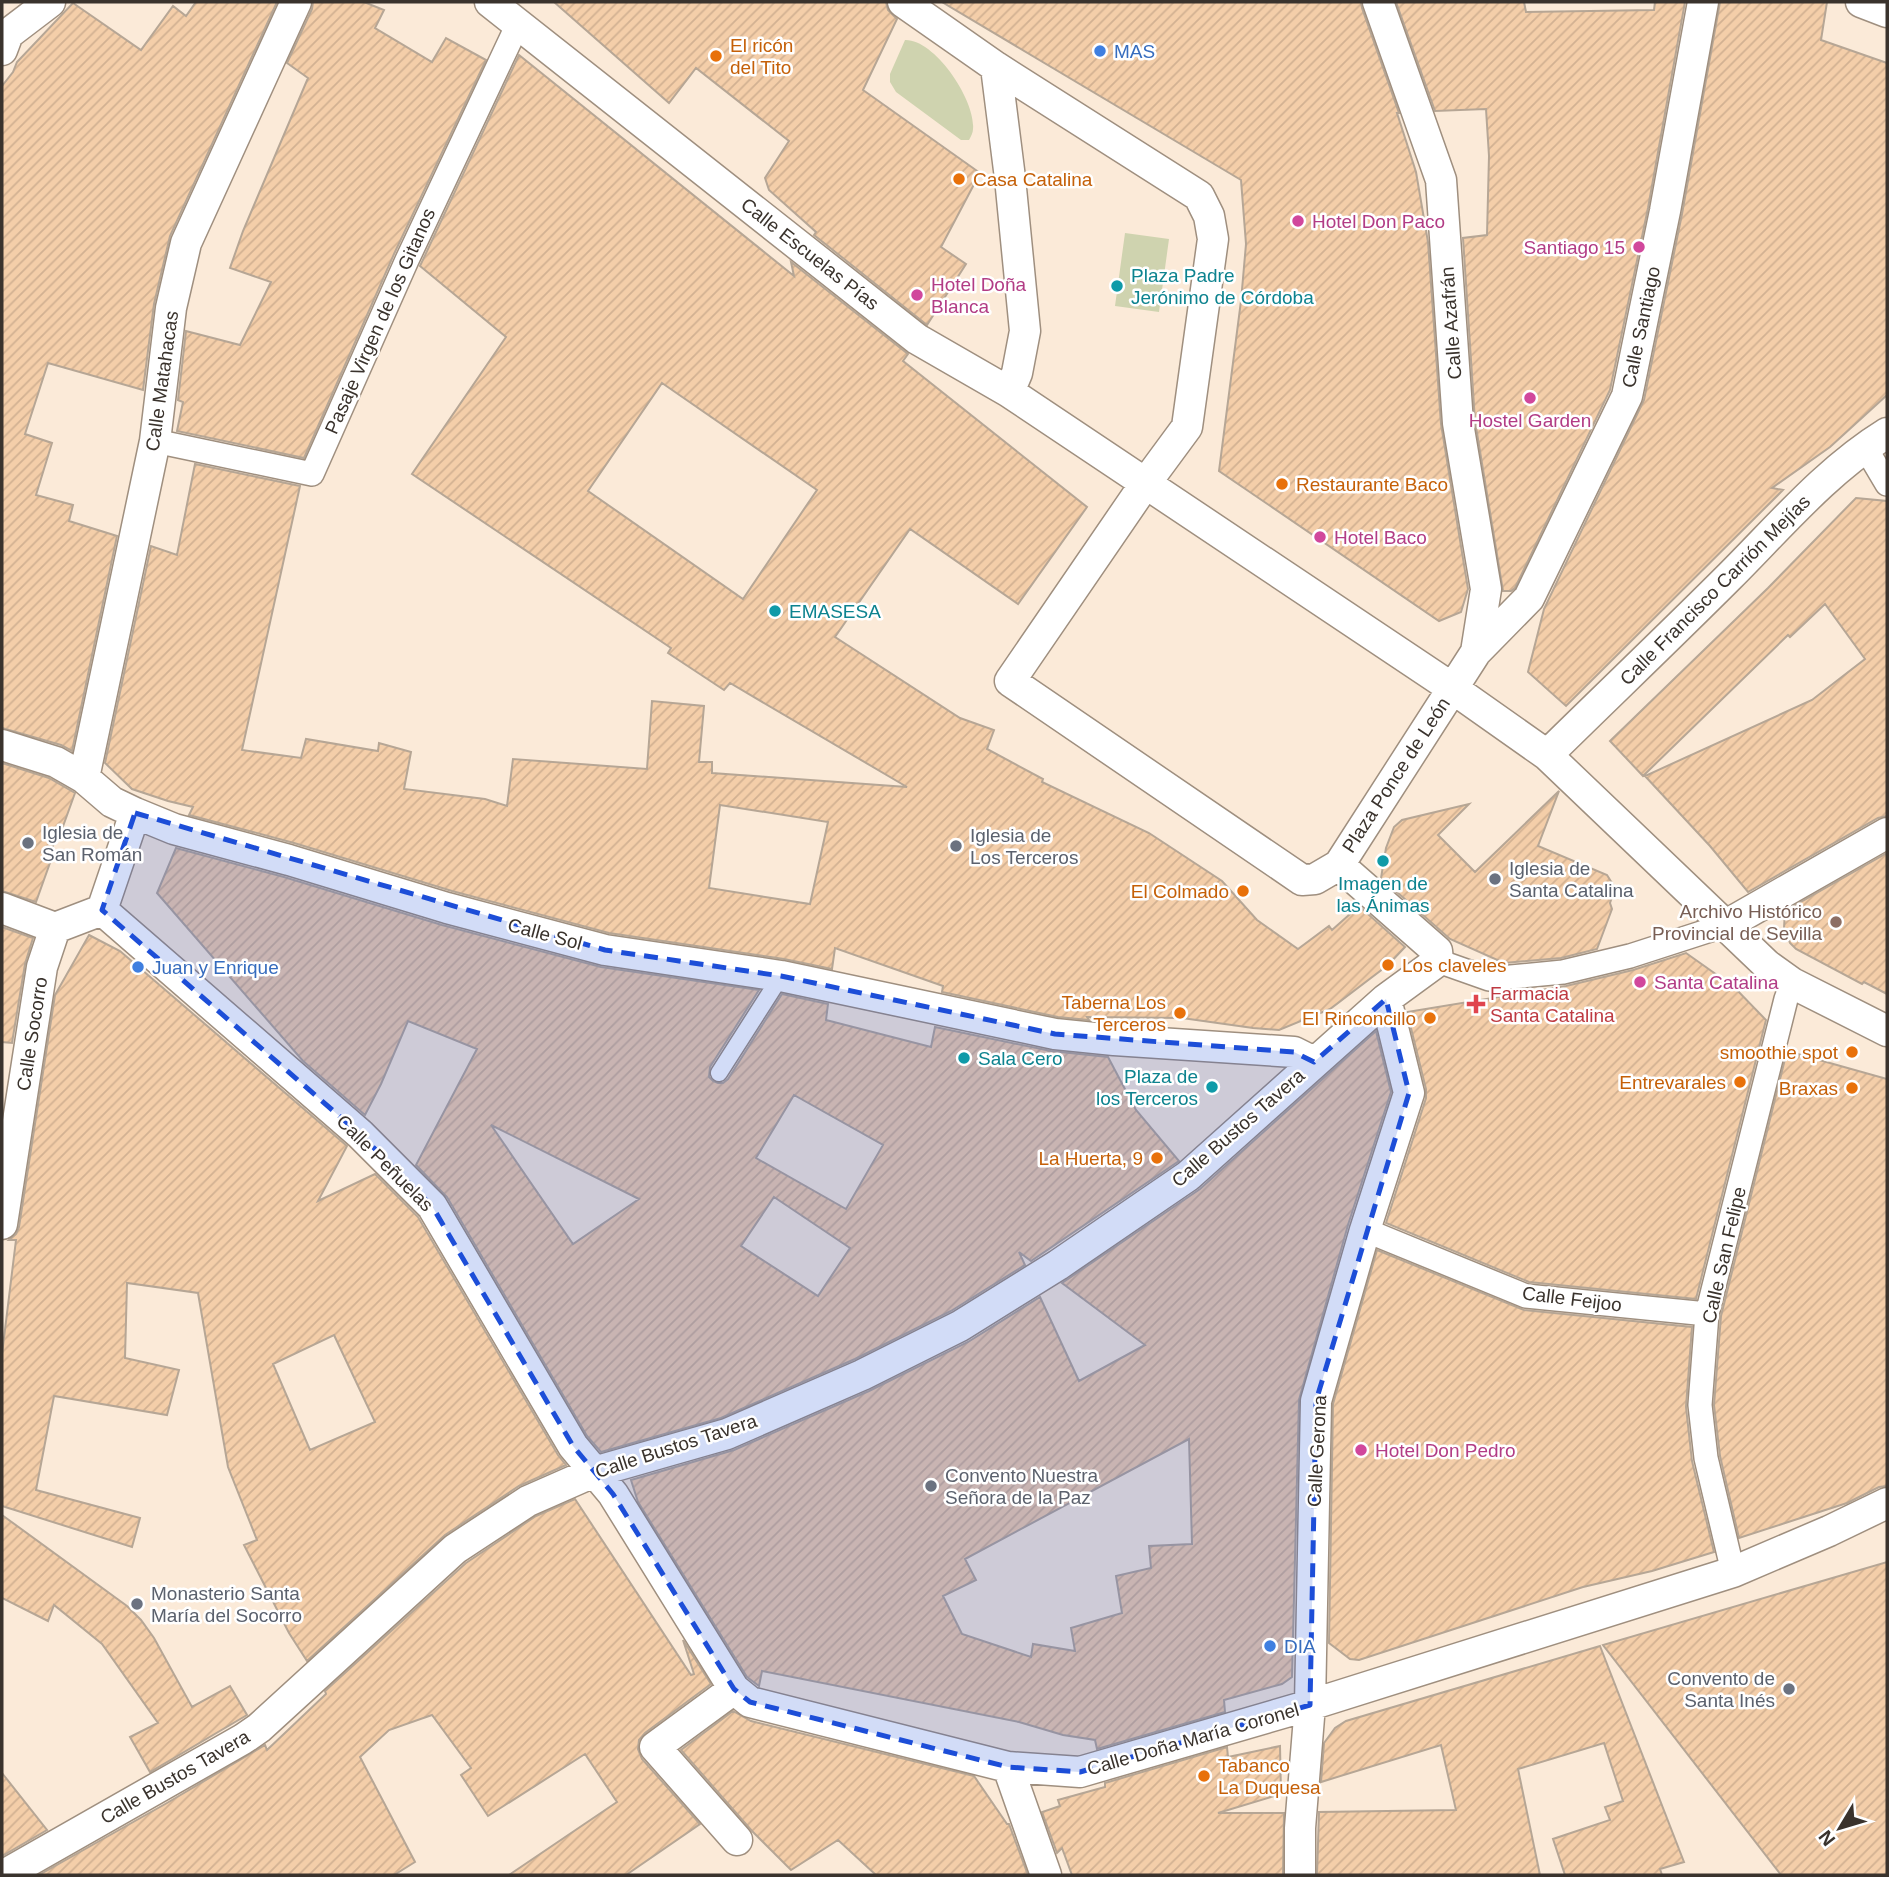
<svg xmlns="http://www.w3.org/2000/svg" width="1889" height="1877" font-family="Helvetica,sans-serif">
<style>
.park{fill:#cfd3af}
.building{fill:url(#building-hatch);stroke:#b6a695;stroke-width:2;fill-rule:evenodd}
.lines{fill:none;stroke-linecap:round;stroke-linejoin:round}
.service-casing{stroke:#9f8f7f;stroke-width:19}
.pedestrian-casing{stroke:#9f8f7f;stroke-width:26}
.minor-casing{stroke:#9f8f7f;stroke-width:33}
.service{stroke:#fff;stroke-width:16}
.pedestrian{stroke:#fff;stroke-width:23}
.minor{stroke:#fff;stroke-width:30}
.marked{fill:#1d4ed8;fill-opacity:0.2;stroke:#1d4ed8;stroke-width:5;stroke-dasharray:14 9;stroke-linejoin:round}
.shop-dot{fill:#3f7fe0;stroke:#fff;stroke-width:2.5}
.food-dot{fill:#e8710a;stroke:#fff;stroke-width:2.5}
.hotel-dot{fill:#d1479c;stroke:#fff;stroke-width:2.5}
.culture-dot{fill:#0f9aa8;stroke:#fff;stroke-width:2.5}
.worship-dot{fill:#6b7280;stroke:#fff;stroke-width:2.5}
.education-dot{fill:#8d6e63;stroke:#fff;stroke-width:2.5}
.health-dot{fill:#e0444e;stroke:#fff;stroke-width:2.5}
.labels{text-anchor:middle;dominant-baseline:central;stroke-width:5;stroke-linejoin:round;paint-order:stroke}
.food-label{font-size:19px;fill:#c56008;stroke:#fff;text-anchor:end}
.shop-label{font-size:19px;fill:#366cbe;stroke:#fff;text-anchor:start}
.hotel-label{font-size:19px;fill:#b23c85;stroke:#fff;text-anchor:start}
.street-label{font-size:19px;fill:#3a332d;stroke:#fff}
.culture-label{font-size:19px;fill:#0d838f;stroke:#fff;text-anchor:start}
.worship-label{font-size:19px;fill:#5b616d;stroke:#fff;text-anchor:start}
.education-label{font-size:19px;fill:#785e54;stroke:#fff;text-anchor:end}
.health-label{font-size:19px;fill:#be3a42;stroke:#fff;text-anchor:start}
</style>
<defs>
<pattern id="building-hatch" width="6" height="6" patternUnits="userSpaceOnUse" patternTransform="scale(1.75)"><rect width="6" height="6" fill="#f4cea9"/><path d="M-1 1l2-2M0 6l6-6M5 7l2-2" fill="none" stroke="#d2b192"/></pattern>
</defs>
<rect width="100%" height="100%" fill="#fbead8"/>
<path class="park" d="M 905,40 C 935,39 976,101 973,129 C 973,133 971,136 969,140 L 961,140 L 896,92 L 890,82 L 890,74 Z
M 1125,233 L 1169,239 L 1159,312 L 1115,306 Z"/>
<path class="building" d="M 196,2 L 277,2 L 170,236 L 154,304 L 143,390 L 48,363 L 25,434 L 52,443 L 36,495 L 73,505 L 69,521 L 117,536 L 72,751 L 61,745 L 2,728 L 2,86 L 13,72 L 17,62 L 73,3 L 141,50 L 173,6 L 186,16 Z
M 313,2 L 364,2 L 384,10 L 375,28 L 432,62 L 446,38 L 486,60 L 394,254 L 304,458 L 177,431 L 183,402 L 178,400 L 186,331 L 240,345 L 271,282 L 230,268 L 243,231 L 308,78 L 287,63 L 312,9 Z
M 554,2 L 886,2 L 888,10 L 897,19 L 863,90 L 980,173 L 941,247 L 966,264 L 927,325 L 814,235 L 816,232 L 769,190 L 765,178 L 789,141 L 696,68 L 669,103 Z
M 942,2 L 1361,2 L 1362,8 L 1399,113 L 1397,113 L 1416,172 L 1428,242 L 1441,424 L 1468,589 L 1461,612 L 1439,621 L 1219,471 L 1241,301 L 1246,244 L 1241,180 Z
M 1396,2 L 1524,2 L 1526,12 L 1654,10 L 1655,2 L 1685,2 L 1648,208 L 1610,390 L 1515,588 L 1511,591 L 1503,591 L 1475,421 L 1463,238 L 1487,235 L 1489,156 L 1486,109 L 1435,111 Z
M 1720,2 L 1827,2 L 1821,40 L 1887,63 L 1887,395 L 1830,447 L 1772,488 L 1783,490 L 1566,706 L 1528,672 L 1544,609 L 1644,400 L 1682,214 Z
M 519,55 L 794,276 L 791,262 L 908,354 L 903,361 L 1087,507 L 1018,604 L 910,529 L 835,637 L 960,718 L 994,730 L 987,749 L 1043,779 L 1042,782 L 1149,833 L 1222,881 L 1257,920 L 1298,949 L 1329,926 L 1332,930 L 1359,906 L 1405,947 L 1388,965 L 1330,1009 L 1279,1030 L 1253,1028 L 1182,1018 L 1087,1017 L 1089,1020 L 1058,1017 L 942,992 L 943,986 L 835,948 L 832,969 L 784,959 L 609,933 L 452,891 L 294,843 L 189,815 L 193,807 L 168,801 L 132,789 L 105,763 L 151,546 L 177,555 L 195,464 L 300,486 L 242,750 L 301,758 L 306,739 L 378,751 L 379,743 L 411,752 L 404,789 L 485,799 L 507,806 L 513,759 L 647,769 L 652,701 L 704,706 L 699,762 L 712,762 L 712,773 L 907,787 L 730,683 L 724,690 L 668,653 L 671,648 L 412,474 L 506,337 L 420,266 ZM 662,383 L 817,490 L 743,599 L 588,491 ZM 720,805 L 828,822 L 810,904 L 709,888 Z
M 1856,498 L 1887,501 L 1887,816 L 1878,818 L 1748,892 L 1710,846 L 1645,776 L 1812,700 L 1865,659 L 1825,604 L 1790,637 L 1788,635 L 1643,776 L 1610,741 L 1768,588 Z
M 2,763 L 49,778 L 75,793 L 62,829 L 59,831 L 49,855 L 51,860 L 36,902 L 2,891 Z
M 1559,791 L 1538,846 L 1607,875 L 1615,888 L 1610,903 L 1612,909 L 1597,949 L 1561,958 L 1504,963 L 1450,939 L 1381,878 L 1386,848 L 1394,827 L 1402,820 L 1469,804 L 1438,835 L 1475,872 Z
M 176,848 L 284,877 L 442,925 L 601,967 L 759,990 L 710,1067 L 709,1077 L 713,1081 L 718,1083 L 723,1083 L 728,1079 L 782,994 L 828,1004 L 826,1020 L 931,1047 L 935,1027 L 1051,1051 L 1108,1057 L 1136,1110 L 1179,1161 L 1031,1261 L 1019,1252 L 1025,1265 L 951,1311 L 855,1359 L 721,1418 L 601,1452 L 587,1436 L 447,1197 L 416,1165 L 477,1049 L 408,1021 L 381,1084 L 365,1115 L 303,1061 L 157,893 ZM 794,1095 L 883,1145 L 846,1209 L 756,1158 ZM 491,1125 L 639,1199 L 573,1244 ZM 774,1197 L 850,1248 L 818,1296 L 741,1246 Z
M 1887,853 L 1887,994 L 1864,982 L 1862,984 L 1796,949 L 1790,943 L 1784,928 L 1785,911 Z
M 2,927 L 33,938 L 25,964 L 12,1043 L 2,1042 Z
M 89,935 L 120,951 L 347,1146 L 318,1201 L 375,1174 L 418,1217 L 558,1455 L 566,1465 L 519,1486 L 445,1535 L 307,1661 L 289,1633 L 244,1545 L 257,1540 L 228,1467 L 198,1293 L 127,1283 L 125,1358 L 179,1370 L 167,1415 L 54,1396 L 36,1490 L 140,1518 L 132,1547 L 2,1506 L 2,1354 L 16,1240 L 9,1240 L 16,1234 L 19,1227 L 55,995 ZM 334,1335 L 375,1422 L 310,1450 L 273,1364 Z
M 1686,953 L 1734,987 L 1766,1020 L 1696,1299 L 1529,1282 L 1386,1223 L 1426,1098 L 1426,1089 L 1407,1012 L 1566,986 L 1633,970 Z
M 1376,1031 L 1391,1092 L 1348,1225 L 1299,1400 L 1292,1677 L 1282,1684 L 1224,1700 L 1225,1712 L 1097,1749 L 1095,1740 L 1063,1735 L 1019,1722 L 762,1671 L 759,1686 L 747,1677 L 638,1502 L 631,1480 L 734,1450 L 869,1391 L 968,1342 L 1040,1297 L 1079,1381 L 1145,1345 L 1062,1283 L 1200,1189 ZM 1189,1439 L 1192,1544 L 1149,1546 L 1151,1568 L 1116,1576 L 1122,1613 L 1071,1628 L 1075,1651 L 1033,1644 L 1031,1657 L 962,1634 L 943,1596 L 976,1580 L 965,1559 Z
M 1787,1051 L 1887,1079 L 1887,1486 L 1879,1487 L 1847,1503 L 1739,1538 L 1720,1456 L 1714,1405 L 1721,1316 Z
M 1377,1250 L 1524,1310 L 1692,1327 L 1686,1407 L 1692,1461 L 1714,1552 L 1652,1571 L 1583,1587 L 1359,1660 L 1350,1659 L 1329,1643 L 1333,1404 Z
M 575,1499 L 691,1675 L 694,1674 L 683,1640 L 711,1684 L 645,1733 L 639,1740 L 638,1749 L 642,1759 L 700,1824 L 626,1875 L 509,1875 L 617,1802 L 585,1754 L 488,1816 L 461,1775 L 471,1768 L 432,1715 L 389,1730 L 360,1757 L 415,1862 L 394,1875 L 39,1875 L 167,1803 L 265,1745 L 267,1750 L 326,1694 L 325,1691 L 466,1563 L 536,1516 Z
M 2,1515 L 127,1606 L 141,1620 L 154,1638 L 192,1707 L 230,1686 L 247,1715 L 150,1772 L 130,1737 L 158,1723 L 102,1644 L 54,1605 L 48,1621 L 2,1598 Z
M 1887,1562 L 1887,1875 L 1781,1875 L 1603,1645 Z
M 1600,1646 L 1684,1862 L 1660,1869 L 1662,1875 L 1565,1875 L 1553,1839 L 1610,1820 L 1605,1807 L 1623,1801 L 1604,1743 L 1518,1769 L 1540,1875 L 1317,1875 L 1319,1812 L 1456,1810 L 1441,1745 L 1321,1782 L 1324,1743 L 1335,1728 L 1346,1721 Z
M 733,1711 L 751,1721 L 974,1776 L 1007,1824 L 1009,1824 L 1028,1875 L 876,1875 L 838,1840 L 791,1870 L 752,1831 L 681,1750 Z
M 1280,1746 L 1281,1794 L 1218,1813 L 1284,1813 L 1283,1875 L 1072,1875 L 1062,1848 L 1057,1853 L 1042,1812 L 1060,1806 L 1058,1800 L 1105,1787 L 1105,1783 L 1227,1747 L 1228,1757 Z
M 2,1773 L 47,1830 L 2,1856 Z"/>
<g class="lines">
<defs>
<path id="service" d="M 719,1073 L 781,976"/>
<path id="pedestrian" d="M 155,441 L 312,474 L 407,260 L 518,24
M 1865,447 L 1887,484
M 1438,961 L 1489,979 L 1563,972 L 1630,956 L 1726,925
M 1365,1230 L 1526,1296 L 1707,1314
M 1733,1572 L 1706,1458 L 1700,1405 L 1707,1314 L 1786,999 L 1792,983"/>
<path id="minor" d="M 490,2 L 917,339 L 1009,392 L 1452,688 L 1547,755 L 1767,965 L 1792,983 L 1887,1031
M 903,2 L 996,67 L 1199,196 L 1209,216 L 1213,239 L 1187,427 L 1145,484 L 1010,681 L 1302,880 L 1315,879 L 1339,865 L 1476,652 L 1529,598 L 1627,396 L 1665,211 L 1703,2
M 1378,2 L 1441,180 L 1458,423 L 1486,589 L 1476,652
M 1861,2 L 1887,12
M 2,50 L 8,34 L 50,2
M 996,67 L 1010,178 L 1025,331 L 1017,373 L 1009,392
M 2,745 L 56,762 L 84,778 L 112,802 L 135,813 L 174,829 L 289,860 L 447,908 L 605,950 L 781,976 L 1055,1034 L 1114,1040 L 1294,1052 L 1314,1062
M 1547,755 C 1608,695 1670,636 1730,576 C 1780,526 1827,470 1887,433
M 84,778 L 155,441 L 171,308 L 186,243 L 296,2
M 2,908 L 55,928
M 102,910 L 135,813
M 1726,925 L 1887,833
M 55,928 L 102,910 L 360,1134 L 432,1206 L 573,1446 L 613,1494 L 734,1689 L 750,1702 L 1008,1767 L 1080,1772 L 1310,1705 L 1733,1572 L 1829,1531 L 1887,1503
M 2,1224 L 42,967 L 55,928
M 734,1689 L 655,1747 L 737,1840
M 1008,1767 L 1046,1875
M 4,1875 L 243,1739 L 259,1728 L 455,1549 L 528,1501 L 594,1472 L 727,1434 L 862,1375 L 960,1326 L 1058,1265 L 1188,1176 L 1386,999 L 1438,961 L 1437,951 L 1339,865
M 1300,1875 L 1300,1828 L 1310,1705 L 1316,1401 L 1365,1230 L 1409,1093 L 1386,999"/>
</defs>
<use href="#service" class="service-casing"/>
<use href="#pedestrian" class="pedestrian-casing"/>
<use href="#minor" class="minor-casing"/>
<use href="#service" class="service"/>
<use href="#pedestrian" class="pedestrian"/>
<use href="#minor" class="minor"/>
</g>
<path class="marked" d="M 135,813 L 605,950 L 781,976 L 1055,1034 L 1294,1052 L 1314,1062 L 1386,999 L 1409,1093 L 1316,1401 L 1310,1705 L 1080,1772 L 1008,1767 L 750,1702 L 734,1689 L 613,1494 L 573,1446 L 432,1206 L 360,1134 L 102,910 Z"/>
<g class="shop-dot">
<circle cx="1100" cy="51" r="7"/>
<circle cx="138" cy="967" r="7"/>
<circle cx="1270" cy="1646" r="7"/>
</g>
<g class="food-dot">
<circle cx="716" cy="56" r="7"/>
<circle cx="959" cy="179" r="7"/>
<circle cx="1282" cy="484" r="7"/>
<circle cx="1243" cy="891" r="7"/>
<circle cx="1388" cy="965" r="7"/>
<circle cx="1180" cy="1013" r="7"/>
<circle cx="1430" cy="1018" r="7"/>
<circle cx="1852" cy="1052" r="7"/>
<circle cx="1740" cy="1082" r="7"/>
<circle cx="1852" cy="1088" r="7"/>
<circle cx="1157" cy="1158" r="7"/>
<circle cx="1204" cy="1776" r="7"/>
</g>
<g class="hotel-dot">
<circle cx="1298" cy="221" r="7"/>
<circle cx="1639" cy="247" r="7"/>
<circle cx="917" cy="295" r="7"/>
<circle cx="1530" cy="398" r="7"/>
<circle cx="1320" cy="537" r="7"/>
<circle cx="1640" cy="982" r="7"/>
<circle cx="1361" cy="1450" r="7"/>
</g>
<g class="culture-dot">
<circle cx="1117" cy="286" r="7"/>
<circle cx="775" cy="611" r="7"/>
<circle cx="1383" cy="861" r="7"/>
<circle cx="964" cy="1058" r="7"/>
<circle cx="1212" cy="1087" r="7"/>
</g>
<g class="worship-dot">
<circle cx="28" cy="843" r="7"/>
<circle cx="956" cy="846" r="7"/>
<circle cx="1495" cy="879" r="7"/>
<circle cx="931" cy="1486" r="7"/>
<circle cx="137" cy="1604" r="7"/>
<circle cx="1789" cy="1689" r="7"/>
</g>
<circle class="education-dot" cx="1836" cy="922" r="7"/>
<path class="health-dot" d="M1472.5 993.5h7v7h7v7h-7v7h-7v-7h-7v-7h7z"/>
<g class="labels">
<g class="food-label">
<text x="730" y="45" text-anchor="start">El ricón<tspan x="730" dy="22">del Tito</tspan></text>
<text x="973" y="179" text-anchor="start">Casa Catalina</text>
<text x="1296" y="484" text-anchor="start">Restaurante Baco</text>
<text x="1229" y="891">El Colmado</text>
<text x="1402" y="965" text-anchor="start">Los claveles</text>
<text x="1166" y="1002">Taberna Los<tspan x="1166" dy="22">Terceros</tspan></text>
<text x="1416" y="1018">El Rinconcillo</text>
<text x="1838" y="1052">smoothie spot</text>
<text x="1726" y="1082">Entrevarales</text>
<text x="1838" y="1088">Braxas</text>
<text x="1143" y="1158">La Huerta, 9</text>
<text x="1218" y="1765" text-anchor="start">Tabanco<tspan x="1218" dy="22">La Duquesa</tspan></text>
</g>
<g class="shop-label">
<text x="1114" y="51">MAS</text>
<text x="152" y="967">Juan y Enrique</text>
<text x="1284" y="1646">DIA</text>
</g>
<g class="hotel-label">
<text x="1312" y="221">Hotel Don Paco</text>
<text x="1625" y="247" text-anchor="end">Santiago 15</text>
<text x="931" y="284">Hotel Doña<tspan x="931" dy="22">Blanca</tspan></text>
<text x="1530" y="420" text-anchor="middle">Hostel Garden</text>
<text x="1334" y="537">Hotel Baco</text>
<text x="1654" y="982">Santa Catalina</text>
<text x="1375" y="1450">Hotel Don Pedro</text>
</g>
<g class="street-label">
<text transform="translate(810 254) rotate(38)">Calle Escuelas Pías</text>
<text transform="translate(380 321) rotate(-66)">Pasaje Virgen de los Gitanos</text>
<text transform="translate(1451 323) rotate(-94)">Calle Azafrán</text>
<text transform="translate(1641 327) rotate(-78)">Calle Santiago</text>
<text transform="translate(162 381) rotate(-82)">Calle Matahacas</text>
<text transform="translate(1715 590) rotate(-45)">Calle Francisco Carrión Mejías</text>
<text transform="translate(1396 775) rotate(-57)">Plaza Ponce de León</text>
<text transform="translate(545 934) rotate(15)">Calle Sol</text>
<text transform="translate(32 1034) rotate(-81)">Calle Socorro</text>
<text transform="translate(1238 1128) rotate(-41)">Calle Bustos Tavera</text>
<text transform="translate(385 1163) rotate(45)">Calle Peñuelas</text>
<text transform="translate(1724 1255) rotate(-77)">Calle San Felipe</text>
<text transform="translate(1572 1299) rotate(7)">Calle Feijoo</text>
<text transform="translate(676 1446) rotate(-18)">Calle Bustos Tavera</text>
<text transform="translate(1317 1451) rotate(-87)">Calle Gerona</text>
<text transform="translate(1193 1739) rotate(-16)">Calle Doña María Coronel</text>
<text transform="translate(175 1777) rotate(-30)">Calle Bustos Tavera</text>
</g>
<g class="culture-label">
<text x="1131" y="275">Plaza Padre<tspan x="1131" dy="22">Jerónimo de Córdoba</tspan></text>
<text x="789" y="611">EMASESA</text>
<text x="1383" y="883" text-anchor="middle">Imagen de<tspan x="1383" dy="22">las Ánimas</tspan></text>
<text x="978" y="1058">Sala Cero</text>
<text x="1198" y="1076" text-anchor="end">Plaza de<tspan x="1198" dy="22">los Terceros</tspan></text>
</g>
<g class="worship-label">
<text x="42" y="832">Iglesia de<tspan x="42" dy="22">San Román</tspan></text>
<text x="970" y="835">Iglesia de<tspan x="970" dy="22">Los Terceros</tspan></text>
<text x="1509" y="868">Iglesia de<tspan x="1509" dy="22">Santa Catalina</tspan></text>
<text x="945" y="1475">Convento Nuestra<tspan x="945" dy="22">Señora de la Paz</tspan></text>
<text x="151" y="1593">Monasterio Santa<tspan x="151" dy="22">María del Socorro</tspan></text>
<text x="1775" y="1678" text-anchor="end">Convento de<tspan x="1775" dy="22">Santa Inés</tspan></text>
</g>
<g class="education-label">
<text x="1822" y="911">Archivo Histórico<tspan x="1822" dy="22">Provincial de Sevilla</tspan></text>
</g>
<g class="health-label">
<text x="1490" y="993">Farmacia<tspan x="1490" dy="22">Santa Catalina</tspan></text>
</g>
</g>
<rect width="1889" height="1877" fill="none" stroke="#3a332d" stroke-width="7"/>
<g transform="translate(1840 1828) rotate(232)" stroke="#ffffff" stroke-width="5" paint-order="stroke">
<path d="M0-5L12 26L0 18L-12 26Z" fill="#3a332d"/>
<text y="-10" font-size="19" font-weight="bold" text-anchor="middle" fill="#3a332d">N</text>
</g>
</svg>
